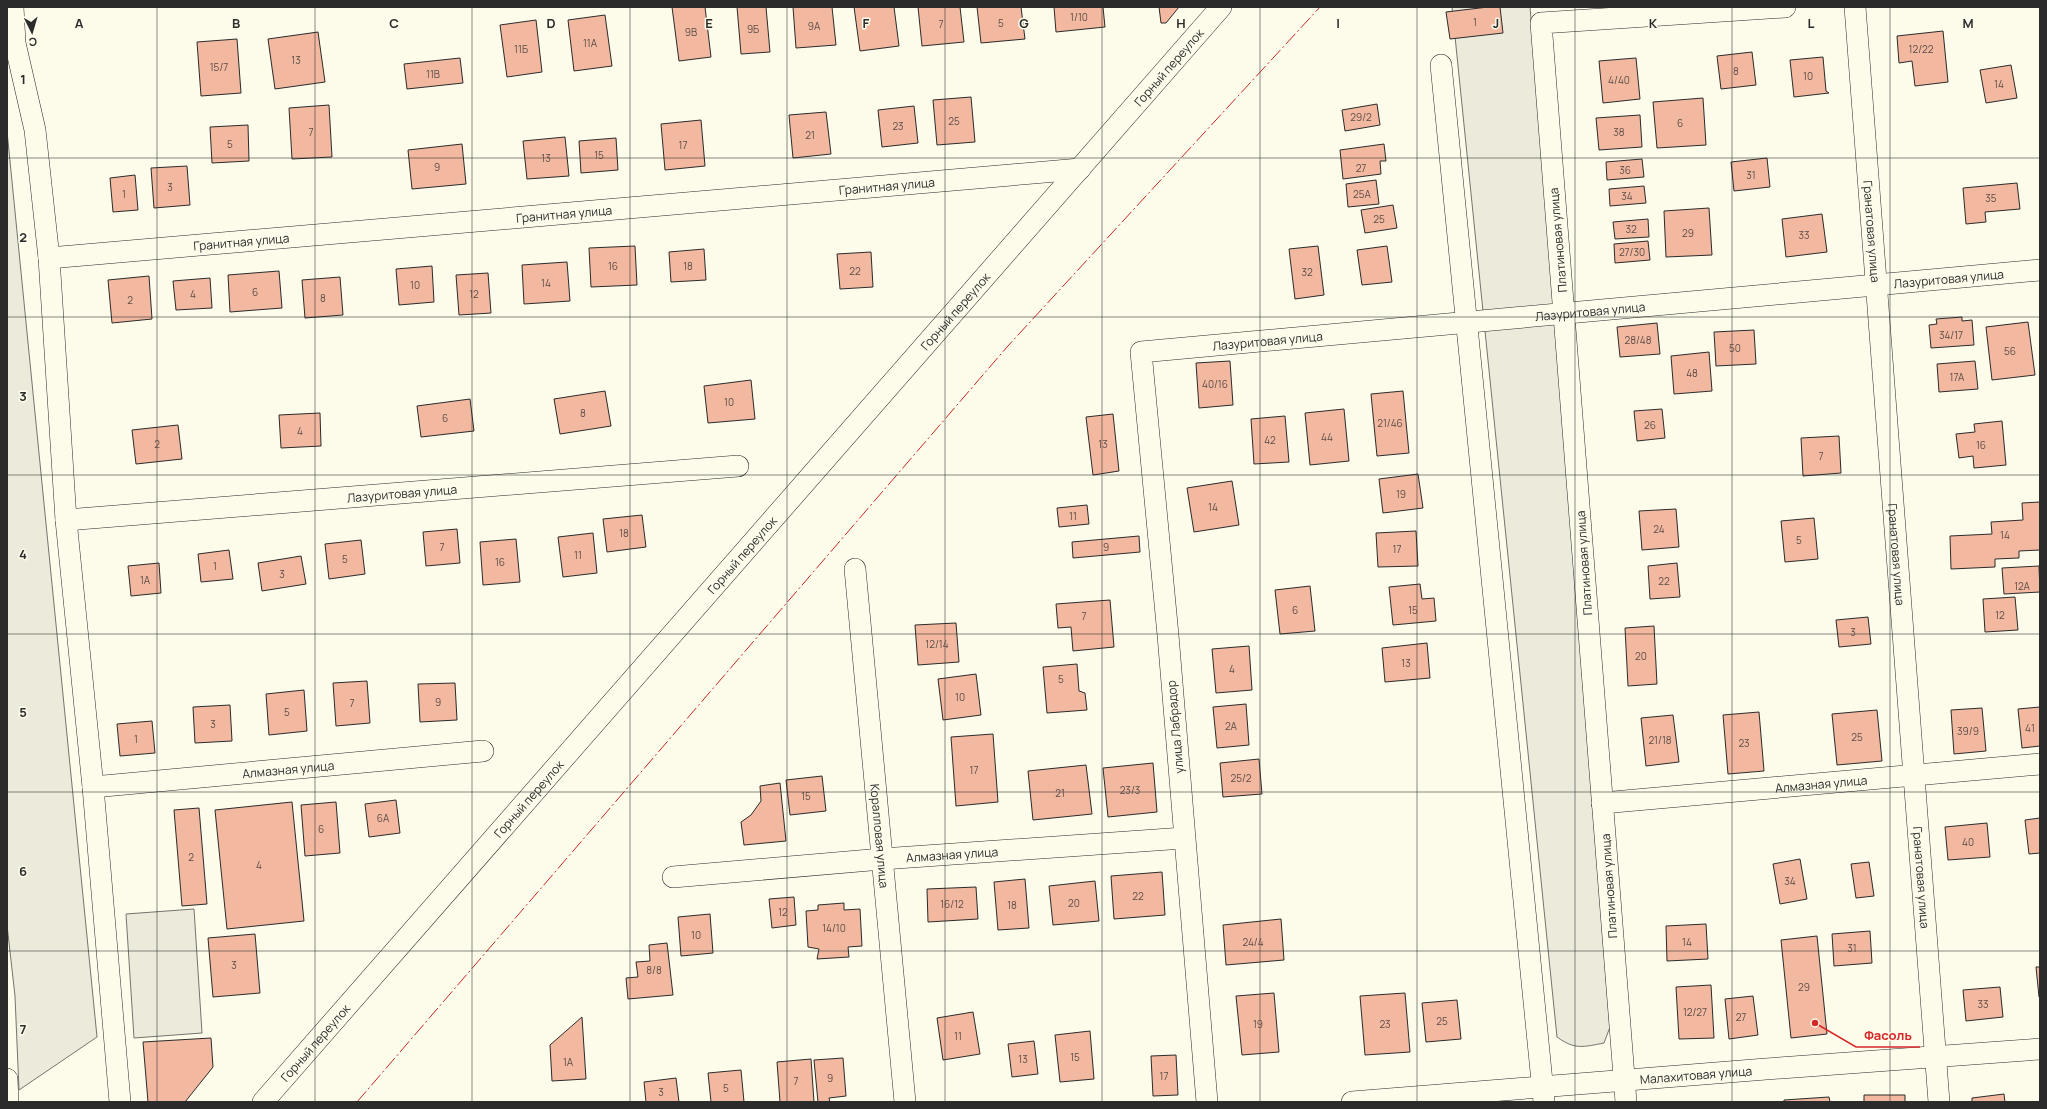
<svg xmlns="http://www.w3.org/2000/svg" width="2047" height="1109" font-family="Manrope,sans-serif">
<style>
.green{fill:#ecebdb;stroke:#74746e}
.building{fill:#f2b8a0;stroke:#2b2b2b}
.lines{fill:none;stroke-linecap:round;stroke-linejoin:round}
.minor-casing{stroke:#2b2b2b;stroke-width:22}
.minor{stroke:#fdfbea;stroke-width:21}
.power{stroke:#c62828;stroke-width:1;stroke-dasharray:14 3 2 3;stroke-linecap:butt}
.grid{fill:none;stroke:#2b2b2b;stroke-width:1;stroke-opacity:0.55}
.labels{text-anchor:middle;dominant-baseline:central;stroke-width:3;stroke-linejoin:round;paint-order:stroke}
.number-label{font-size:10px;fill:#5d4e48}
.street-label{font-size:12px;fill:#2b2b2b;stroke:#fdfbea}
.grid-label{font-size:13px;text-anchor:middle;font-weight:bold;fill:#2b2b2b;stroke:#fdfbea;stroke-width:3;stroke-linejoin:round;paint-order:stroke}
.leader{fill:none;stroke:#d62828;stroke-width:1.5}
.callout-dot{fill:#d62828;stroke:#fdfbea;stroke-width:1.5}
.callout-label{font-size:13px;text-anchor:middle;font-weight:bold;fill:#d62828;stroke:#fdfbea;stroke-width:3;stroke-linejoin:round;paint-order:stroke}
</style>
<rect width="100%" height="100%" fill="#fdfbea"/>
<path class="green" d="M 1452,7 L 1530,7 L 1610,1027 L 1604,1043 C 1583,1047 1575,1050 1557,1037 Z
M 7,131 L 97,1037 L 19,1090 L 15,996 L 7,925 Z
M 194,909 L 202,1033 L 134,1038 L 126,914 Z"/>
<path class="building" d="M 672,7 L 705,7 L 711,57 L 679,61 Z
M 737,7 L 766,7 L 770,52 L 741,54 Z
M 793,7 L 832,7 L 836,45 L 796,48 Z
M 854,7 L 894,7 L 899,46 L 860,51 Z
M 918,7 L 960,7 L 964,42 L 922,46 Z
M 977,7 L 1021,7 L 1025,39 L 981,43 Z
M 1054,7 L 1103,7 L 1105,27 L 1056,32 Z
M 1159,7 L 1179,7 L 1166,23 L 1161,23 Z
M 1488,7 L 1500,7 L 1503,33 L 1450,39 L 1446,12 Z
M 605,15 L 612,66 L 574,71 L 568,20 Z
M 536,20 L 542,72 L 507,77 L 500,25 Z
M 1943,31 L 1948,82 L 1915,86 L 1912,61 L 1899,63 L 1897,36 Z
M 318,32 L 325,82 L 275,89 L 268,39 Z
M 237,39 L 241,93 L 201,96 L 197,42 Z
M 1752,52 L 1756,85 L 1721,89 L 1717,56 Z
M 1823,57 L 1826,91 L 1829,93 L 1794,97 L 1790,60 Z
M 460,58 L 463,83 L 407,89 L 404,64 Z
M 1636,58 L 1640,99 L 1603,103 L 1599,61 Z
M 2011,65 L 2017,98 L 1986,103 L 1980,70 Z
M 971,97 L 975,142 L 937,145 L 933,100 Z
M 1703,98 L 1706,145 L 1657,148 L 1653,102 Z
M 1377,104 L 1380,125 L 1345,131 L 1342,110 Z
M 329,105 L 332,157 L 292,159 L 289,108 Z
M 914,106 L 918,143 L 882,147 L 878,110 Z
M 826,112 L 831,154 L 793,158 L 789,115 Z
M 1640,115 L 1642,147 L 1599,150 L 1596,118 Z
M 701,120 L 705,166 L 665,170 L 661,124 Z
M 248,125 L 249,161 L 212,163 L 210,127 Z
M 565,137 L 569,176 L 527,179 L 523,141 Z
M 616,138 L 618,170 L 581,173 L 579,141 Z
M 462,144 L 466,184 L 412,189 L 408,150 Z
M 1384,144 L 1386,161 L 1380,161 L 1381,174 L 1343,179 L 1340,150 Z
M 1767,158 L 1770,187 L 1734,191 L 1731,162 Z
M 1642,159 L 1644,177 L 1607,180 L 1606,162 Z
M 187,166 L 190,205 L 154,208 L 151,168 Z
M 135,175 L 138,210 L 113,212 L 110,178 Z
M 1376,180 L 1379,204 L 1348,207 L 1346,184 Z
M 2017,183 L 2020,209 L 1985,212 L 1986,222 L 1966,224 L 1963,188 Z
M 1644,186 L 1646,203 L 1610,206 L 1609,189 Z
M 1393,205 L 1397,228 L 1365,233 L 1361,210 Z
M 1709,208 L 1712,255 L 1666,257 L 1664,211 Z
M 1822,214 L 1827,252 L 1786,257 L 1782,219 Z
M 1648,219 L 1649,237 L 1615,239 L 1613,222 Z
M 1648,241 L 1650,260 L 1615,263 L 1614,244 Z
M 635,246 L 637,285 L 591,287 L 589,248 Z
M 1318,246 L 1324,295 L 1295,299 L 1289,249 Z
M 1387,246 L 1392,282 L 1362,285 L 1357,250 Z
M 704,249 L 706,280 L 671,282 L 669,252 Z
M 871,252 L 873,287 L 840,289 L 837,254 Z
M 567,262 L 570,301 L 524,304 L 522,265 Z
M 432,266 L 434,302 L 399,305 L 396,269 Z
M 279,271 L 282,308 L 230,312 L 228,275 Z
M 488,273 L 491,313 L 459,315 L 456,275 Z
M 149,276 L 152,319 L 112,323 L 108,280 Z
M 340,277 L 343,315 L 305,318 L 302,280 Z
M 210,278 L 212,308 L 176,310 L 173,281 Z
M 1962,317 L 1962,321 L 1972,320 L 1974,345 L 1931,348 L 1929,325 L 1937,324 L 1936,319 Z
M 2028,322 L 2035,375 L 1992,380 L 1986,327 Z
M 1657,323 L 1660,354 L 1620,357 L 1617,327 Z
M 1754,330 L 1756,364 L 1716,366 L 1714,332 Z
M 1709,352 L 1712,391 L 1674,394 L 1671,356 Z
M 1230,361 L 1233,405 L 1199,408 L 1196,363 Z
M 1975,361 L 1978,389 L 1939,392 L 1937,364 Z
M 751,380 L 755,419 L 708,423 L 704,386 Z
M 605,391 L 611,426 L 560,434 L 554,399 Z
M 1403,391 L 1409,453 L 1377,456 L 1371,394 Z
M 470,399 L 474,431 L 421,437 L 417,406 Z
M 1344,409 L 1349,461 L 1310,465 L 1305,413 Z
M 1662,409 L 1665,438 L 1637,441 L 1634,411 Z
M 320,413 L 321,446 L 281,448 L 279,415 Z
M 1113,414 L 1119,471 L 1093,475 L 1086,417 Z
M 1285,416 L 1289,462 L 1254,464 L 1251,419 Z
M 2002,421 L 2006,465 L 1974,468 L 1973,456 L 1959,458 L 1956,434 L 1975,432 L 1974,424 Z
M 178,425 L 182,459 L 136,464 L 132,430 Z
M 1839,436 L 1841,473 L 1803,476 L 1801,438 Z
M 1418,474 L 1423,508 L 1383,513 L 1379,479 Z
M 1232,481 L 1239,525 L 1194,532 L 1187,488 Z
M 2040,502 L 2040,550 L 2019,551 L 2019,558 L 1995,559 L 1995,567 L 1951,569 L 1950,536 L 1992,534 L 1991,522 L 2023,520 L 2022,503 Z
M 1087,505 L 1089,524 L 1059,527 L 1057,508 Z
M 1676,509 L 1679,547 L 1642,550 L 1639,511 Z
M 642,515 L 646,547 L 607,552 L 603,519 Z
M 1814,518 L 1818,559 L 1785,562 L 1781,521 Z
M 457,529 L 460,563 L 426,566 L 423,532 Z
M 1416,531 L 1418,566 L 1378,567 L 1376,533 Z
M 593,533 L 597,573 L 563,577 L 558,537 Z
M 1139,536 L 1140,552 L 1073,558 L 1072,542 Z
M 516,539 L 520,582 L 483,585 L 480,542 Z
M 361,540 L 365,574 L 329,579 L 325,544 Z
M 229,550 L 233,579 L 201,582 L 198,554 Z
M 301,556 L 306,584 L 262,591 L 258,563 Z
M 159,563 L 161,593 L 131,596 L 128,566 Z
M 1677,563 L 1680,597 L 1650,599 L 1648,566 Z
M 2039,566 L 2040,592 L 2004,594 L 2002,568 Z
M 1420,584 L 1422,599 L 1434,598 L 1436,621 L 1393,625 L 1389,587 Z
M 1310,586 L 1315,631 L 1280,634 L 1275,590 Z
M 2015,597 L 2018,630 L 1985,632 L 1983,599 Z
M 1110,600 L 1114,647 L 1073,651 L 1071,627 L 1058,628 L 1056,604 Z
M 1868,617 L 1871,644 L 1839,647 L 1836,620 Z
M 956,623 L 959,662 L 918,665 L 915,625 Z
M 1654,626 L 1657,684 L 1628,686 L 1625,628 Z
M 1427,643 L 1430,678 L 1385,682 L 1382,648 Z
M 1249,646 L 1252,690 L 1216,693 L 1212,649 Z
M 1077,664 L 1079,691 L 1085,693 L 1087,710 L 1047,713 L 1043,667 Z
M 976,674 L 981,715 L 943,720 L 938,679 Z
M 367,681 L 370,723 L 336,726 L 333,683 Z
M 455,683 L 457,720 L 420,722 L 418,684 Z
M 304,690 L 307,731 L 269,735 L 266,694 Z
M 1246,704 L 1249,745 L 1217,748 L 1213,707 Z
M 230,705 L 232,741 L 195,743 L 193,707 Z
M 2040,707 L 2040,746 L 2022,748 L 2018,709 Z
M 1982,708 L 1986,751 L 1954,754 L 1951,710 Z
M 1877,710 L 1882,761 L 1837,765 L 1832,714 Z
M 1759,712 L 1764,771 L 1728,774 L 1723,715 Z
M 1673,715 L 1679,762 L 1646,766 L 1641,718 Z
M 152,721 L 155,753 L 120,756 L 117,724 Z
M 993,734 L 998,802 L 956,806 L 951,737 Z
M 1259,759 L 1262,794 L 1223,797 L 1220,763 Z
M 1153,763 L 1157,812 L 1108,817 L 1103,768 Z
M 1086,765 L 1092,814 L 1033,820 L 1028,771 Z
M 822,776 L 826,811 L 790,815 L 786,780 Z
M 780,783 L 786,841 L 744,845 L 741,822 L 751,815 L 761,801 L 760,786 Z
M 396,800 L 400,833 L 369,837 L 365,804 Z
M 292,802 L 304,921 L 227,929 L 215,810 Z
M 336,802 L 340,853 L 305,856 L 301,805 Z
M 199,808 L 207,904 L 182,906 L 174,810 Z
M 2040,818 L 2040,853 L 2029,854 L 2025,820 Z
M 1987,823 L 1990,857 L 1948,860 L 1945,827 Z
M 1800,859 L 1807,899 L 1780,904 L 1773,864 Z
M 1869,862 L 1874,896 L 1856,898 L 1851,864 Z
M 1162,872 L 1165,915 L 1114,919 L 1111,876 Z
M 1025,879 L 1029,928 L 998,930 L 994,882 Z
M 1095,881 L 1099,921 L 1053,925 L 1049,886 Z
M 976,887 L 978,919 L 928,922 L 927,889 Z
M 794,897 L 796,925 L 772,928 L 769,899 Z
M 844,903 L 844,910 L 860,909 L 862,946 L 848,947 L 849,957 L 817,959 L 819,949 L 808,947 L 806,911 L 818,910 L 818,905 Z
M 710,914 L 713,953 L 681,956 L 678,917 Z
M 1281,919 L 1284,960 L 1226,965 L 1223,925 Z
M 1706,924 L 1708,959 L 1667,961 L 1666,926 Z
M 1870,931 L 1872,963 L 1834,966 L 1832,934 Z
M 255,934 L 260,993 L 213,997 L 208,938 Z
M 1817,936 L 1827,1034 L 1791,1038 L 1781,940 Z
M 667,943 L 673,995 L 628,999 L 626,978 L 638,977 L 636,962 L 650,961 L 649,945 Z
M 2036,967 L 2040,967 L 2040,997 L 2039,997 Z
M 1711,985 L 1714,1038 L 1679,1039 L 1676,987 Z
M 2000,987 L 2003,1017 L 1966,1021 L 1963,990 Z
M 1274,993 L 1279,1052 L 1242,1055 L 1236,996 Z
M 1405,993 L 1410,1052 L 1365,1055 L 1360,996 Z
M 1753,996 L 1758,1035 L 1729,1039 L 1725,999 Z
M 1457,1000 L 1461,1039 L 1426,1042 L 1422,1003 Z
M 973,1012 L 980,1054 L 943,1060 L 937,1018 Z
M 582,1017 L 586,1079 L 552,1081 L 550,1045 Z
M 1090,1031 L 1094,1079 L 1060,1082 L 1055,1035 Z
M 211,1038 L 213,1067 L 185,1102 L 148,1102 L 143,1042 Z
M 1034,1041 L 1038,1074 L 1012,1077 L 1008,1044 Z
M 1176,1055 L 1178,1095 L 1153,1096 L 1151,1056 Z
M 843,1058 L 846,1096 L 829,1098 L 830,1102 L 818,1102 L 814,1060 Z
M 811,1059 L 814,1102 L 780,1102 L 777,1062 Z
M 741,1070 L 744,1102 L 711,1102 L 708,1073 Z
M 676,1078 L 679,1102 L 646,1102 L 644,1082 Z
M 2004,1094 L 2005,1102 L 1972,1102 L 1972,1098 Z
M 1864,1095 L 1905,1095 L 1905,1102 L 1864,1102 Z
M 1829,1097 L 1830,1102 L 1784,1102 L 1784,1100 Z"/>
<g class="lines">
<defs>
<g id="minor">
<path d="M 13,7 L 15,43 L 35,130 L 49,258 L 66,520 L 93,787 L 120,1102"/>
<path id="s1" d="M 1855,7 L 1939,1102"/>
<path d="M 1441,65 L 1544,1102"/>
<path id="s2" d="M 49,258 L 1080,169"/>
<path id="s3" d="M 66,520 L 738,466"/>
<path id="s4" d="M 855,569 L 905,1102"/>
<path id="s5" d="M 93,787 L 483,751"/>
<path id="s6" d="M 1602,803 L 2040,764"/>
<path id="s7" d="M 673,877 L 882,859 L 1184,838"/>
<path d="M 7,1079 L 8,1102"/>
<path id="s8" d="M 263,1102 L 1221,7"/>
<path id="s9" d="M 1207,1102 L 1168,635 L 1141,352 L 2040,270"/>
<path id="s10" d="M 1352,1102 L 1766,1069 L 2040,1049"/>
<path d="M 1626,1102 L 1541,23 L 1785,7"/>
</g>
</defs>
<use href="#minor" class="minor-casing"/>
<use href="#minor" class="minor"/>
<path class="power" d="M 357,1102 L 1007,347 L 1320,7"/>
</g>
<path class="grid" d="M 157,7 L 157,1102M 315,7 L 315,1102M 472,7 L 472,1102M 630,7 L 630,1102M 787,7 L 787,1102M 945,7 L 945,1102M 1102,7 L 1102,1102M 1260,7 L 1260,1102M 1417,7 L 1417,1102M 1575,7 L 1575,1102M 1732,7 L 1732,1102M 1890,7 L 1890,1102M 7,158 L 2040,158M 7,317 L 2040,317M 7,475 L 2040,475M 7,634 L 2040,634M 7,792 L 2040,792M 7,951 L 2040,951"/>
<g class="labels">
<g class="number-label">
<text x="1079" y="17">1/10</text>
<text x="1475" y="22">1</text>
<text x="1001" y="23">5</text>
<text x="941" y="24">7</text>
<text x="814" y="26">9А</text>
<text x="753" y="29">9Б</text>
<text x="691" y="32">9В</text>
<text x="590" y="43">11А</text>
<text x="521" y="49">11Б</text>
<text x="1921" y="49">12/22</text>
<text x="296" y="60">13</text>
<text x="219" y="67">15/7</text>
<text x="1736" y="71">8</text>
<text x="433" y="74">11В</text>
<text x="1808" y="76">10</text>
<text x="1619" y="80">4/40</text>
<text x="1999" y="84">14</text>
<text x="1361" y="117">29/2</text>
<text x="954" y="121">25</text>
<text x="1680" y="123">6</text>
<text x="898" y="126">23</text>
<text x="311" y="132">7</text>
<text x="1619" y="132">38</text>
<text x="810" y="135">21</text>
<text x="230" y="144">5</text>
<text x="683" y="145">17</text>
<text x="599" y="155">15</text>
<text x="546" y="158">13</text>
<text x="437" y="167">9</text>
<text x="1361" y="168">27</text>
<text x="1625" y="170">36</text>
<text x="1751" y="175">31</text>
<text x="170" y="187">3</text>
<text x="124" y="194">1</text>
<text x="1362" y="194">25А</text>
<text x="1627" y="196">34</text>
<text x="1991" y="198">35</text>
<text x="1379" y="219">25</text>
<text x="1631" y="229">32</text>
<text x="1688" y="233">29</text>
<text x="1804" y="235">33</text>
<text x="1632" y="252">27/30</text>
<text x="613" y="266">16</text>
<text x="688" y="266">18</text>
<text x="855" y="271">22</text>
<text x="1307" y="272">32</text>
<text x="546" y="283">14</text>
<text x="415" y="285">10</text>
<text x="255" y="292">6</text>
<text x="193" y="294">4</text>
<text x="474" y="294">12</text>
<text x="323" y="298">8</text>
<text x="130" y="300">2</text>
<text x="1951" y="335">34/17</text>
<text x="1638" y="340">28/48</text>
<text x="1735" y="348">50</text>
<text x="2010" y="351">56</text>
<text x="1692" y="373">48</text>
<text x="1957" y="377">17А</text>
<text x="1215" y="384">40/16</text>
<text x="729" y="402">10</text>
<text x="583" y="413">8</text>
<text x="445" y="418">6</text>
<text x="1390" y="423">21/46</text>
<text x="1650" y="425">26</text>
<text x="300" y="431">4</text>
<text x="1327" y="437">44</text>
<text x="1270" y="440">42</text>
<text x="157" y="444">2</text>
<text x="1103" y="444">13</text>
<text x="1981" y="445">16</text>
<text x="1821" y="456">7</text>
<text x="1401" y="494">19</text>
<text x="1213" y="507">14</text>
<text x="1073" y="516">11</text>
<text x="1659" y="529">24</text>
<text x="624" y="533">18</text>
<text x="2005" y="535">14</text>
<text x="1799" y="540">5</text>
<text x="442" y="547">7</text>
<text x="1106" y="547">9</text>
<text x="1397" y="549">17</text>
<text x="578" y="555">11</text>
<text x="345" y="559">5</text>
<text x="500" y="562">16</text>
<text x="215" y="566">1</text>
<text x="282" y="574">3</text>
<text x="145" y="580">1А</text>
<text x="1664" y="581">22</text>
<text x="2022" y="586">12А</text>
<text x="1295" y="610">6</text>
<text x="1413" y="610">15</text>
<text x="2000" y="615">12</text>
<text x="1084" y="616">7</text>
<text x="1853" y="632">3</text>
<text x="937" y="644">12/14</text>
<text x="1641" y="656">20</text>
<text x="1406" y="663">13</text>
<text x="1232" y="669">4</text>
<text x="1061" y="679">5</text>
<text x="960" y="697">10</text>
<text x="438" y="702">9</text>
<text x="352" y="703">7</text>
<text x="287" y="712">5</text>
<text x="213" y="724">3</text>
<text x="1231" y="726">2А</text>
<text x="2030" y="728">41</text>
<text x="1968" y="731">39/9</text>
<text x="1857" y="737">25</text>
<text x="136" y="739">1</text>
<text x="1660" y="740">21/18</text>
<text x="1744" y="743">23</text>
<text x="974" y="770">17</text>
<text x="1241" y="778">25/2</text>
<text x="1130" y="790">23/3</text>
<text x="1060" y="793">21</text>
<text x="806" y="796">15</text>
<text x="383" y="818">6А</text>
<text x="321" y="829">6</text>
<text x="1968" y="842">40</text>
<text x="191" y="857">2</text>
<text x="259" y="865">4</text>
<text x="1790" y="881">34</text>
<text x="1138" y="896">22</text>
<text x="1074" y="903">20</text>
<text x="952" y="904">16/12</text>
<text x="1012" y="905">18</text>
<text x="783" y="912">12</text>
<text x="834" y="928">14/10</text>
<text x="696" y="935">10</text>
<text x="1253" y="942">24/4</text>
<text x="1687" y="942">14</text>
<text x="1852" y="948">31</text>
<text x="234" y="965">3</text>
<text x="654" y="970">8/8</text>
<text x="1804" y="987">29</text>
<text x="1983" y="1004">33</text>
<text x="1695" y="1012">12/27</text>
<text x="1741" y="1017">27</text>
<text x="1442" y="1021">25</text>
<text x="1258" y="1024">19</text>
<text x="1385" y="1024">23</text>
<text x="958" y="1036">11</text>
<text x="1075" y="1057">15</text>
<text x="1023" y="1059">13</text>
<text x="568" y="1062">1А</text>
<text x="1164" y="1076">17</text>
<text x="830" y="1078">9</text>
<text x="796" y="1081">7</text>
<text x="726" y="1088">5</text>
<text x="661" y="1092">3</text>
</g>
<g class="street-label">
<text stroke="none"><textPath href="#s8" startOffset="1375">Горный переулок</textPath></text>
<text stroke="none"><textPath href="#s2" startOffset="841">Гранитная улица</textPath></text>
<text stroke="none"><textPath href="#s2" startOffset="517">Гранитная улица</textPath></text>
<text stroke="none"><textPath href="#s1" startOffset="225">Гранатовая улица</textPath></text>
<text transform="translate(1558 240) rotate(-95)">Платиновая улица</text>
<text stroke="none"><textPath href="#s2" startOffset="193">Гранитная улица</textPath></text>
<text stroke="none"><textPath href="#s9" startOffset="1564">Лазуритовая улица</textPath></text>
<text stroke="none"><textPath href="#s8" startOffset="1051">Горный переулок</textPath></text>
<text stroke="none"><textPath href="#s9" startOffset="1204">Лазуритовая улица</textPath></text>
<text stroke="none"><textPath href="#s9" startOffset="880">Лазуритовая улица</textPath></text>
<text stroke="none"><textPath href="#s3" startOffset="337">Лазуритовая улица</textPath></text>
<text stroke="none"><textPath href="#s8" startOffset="727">Горный переулок</textPath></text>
<text stroke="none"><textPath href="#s1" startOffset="549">Гранатовая улица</textPath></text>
<text transform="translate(1584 563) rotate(-94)">Платиновая улица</text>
<text transform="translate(1175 727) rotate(-95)">улица Лабрадор</text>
<text stroke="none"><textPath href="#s5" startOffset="196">Алмазная улица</textPath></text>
<text stroke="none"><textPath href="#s6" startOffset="220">Алмазная улица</textPath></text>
<text stroke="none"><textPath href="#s8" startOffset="403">Горный переулок</textPath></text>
<text stroke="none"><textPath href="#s4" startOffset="268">Коралловая улица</textPath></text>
<text stroke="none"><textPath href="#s7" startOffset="280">Алмазная улица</textPath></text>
<text stroke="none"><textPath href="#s1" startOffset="873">Гранатовая улица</textPath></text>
<text transform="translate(1609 886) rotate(-94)">Платиновая улица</text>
<text stroke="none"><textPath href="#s8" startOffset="79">Горный переулок</textPath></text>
<text stroke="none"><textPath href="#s10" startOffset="345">Малахитовая улица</textPath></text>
</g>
</g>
<g class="grid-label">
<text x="79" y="28">A</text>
<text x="236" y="28">B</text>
<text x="394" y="28">C</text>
<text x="551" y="28">D</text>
<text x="709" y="28">E</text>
<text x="866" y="28">F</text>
<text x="1024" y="28">G</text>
<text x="1181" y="28">H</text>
<text x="1338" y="28">I</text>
<text x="1496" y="28">J</text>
<text x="1653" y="28">K</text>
<text x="1811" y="28">L</text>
<text x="1968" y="28">M</text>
<text x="23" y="84">1</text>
<text x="23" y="242">2</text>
<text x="23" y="401">3</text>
<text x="23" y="559">4</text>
<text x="23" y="717">5</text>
<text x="23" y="876">6</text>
<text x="23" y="1034">7</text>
</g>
<path class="leader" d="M1815 1023L1856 1047H1920"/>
<circle class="callout-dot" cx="1815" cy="1023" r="4"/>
<g class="callout-label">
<text x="1888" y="1040">Фасоль</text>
</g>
<rect width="2047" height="1109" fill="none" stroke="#2b2b2b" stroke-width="16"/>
<g transform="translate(32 32) rotate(175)" stroke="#fdfbea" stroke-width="3" paint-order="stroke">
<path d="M0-3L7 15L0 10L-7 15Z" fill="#2b2b2b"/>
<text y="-6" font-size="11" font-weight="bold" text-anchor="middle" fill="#2b2b2b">С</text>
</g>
</svg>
